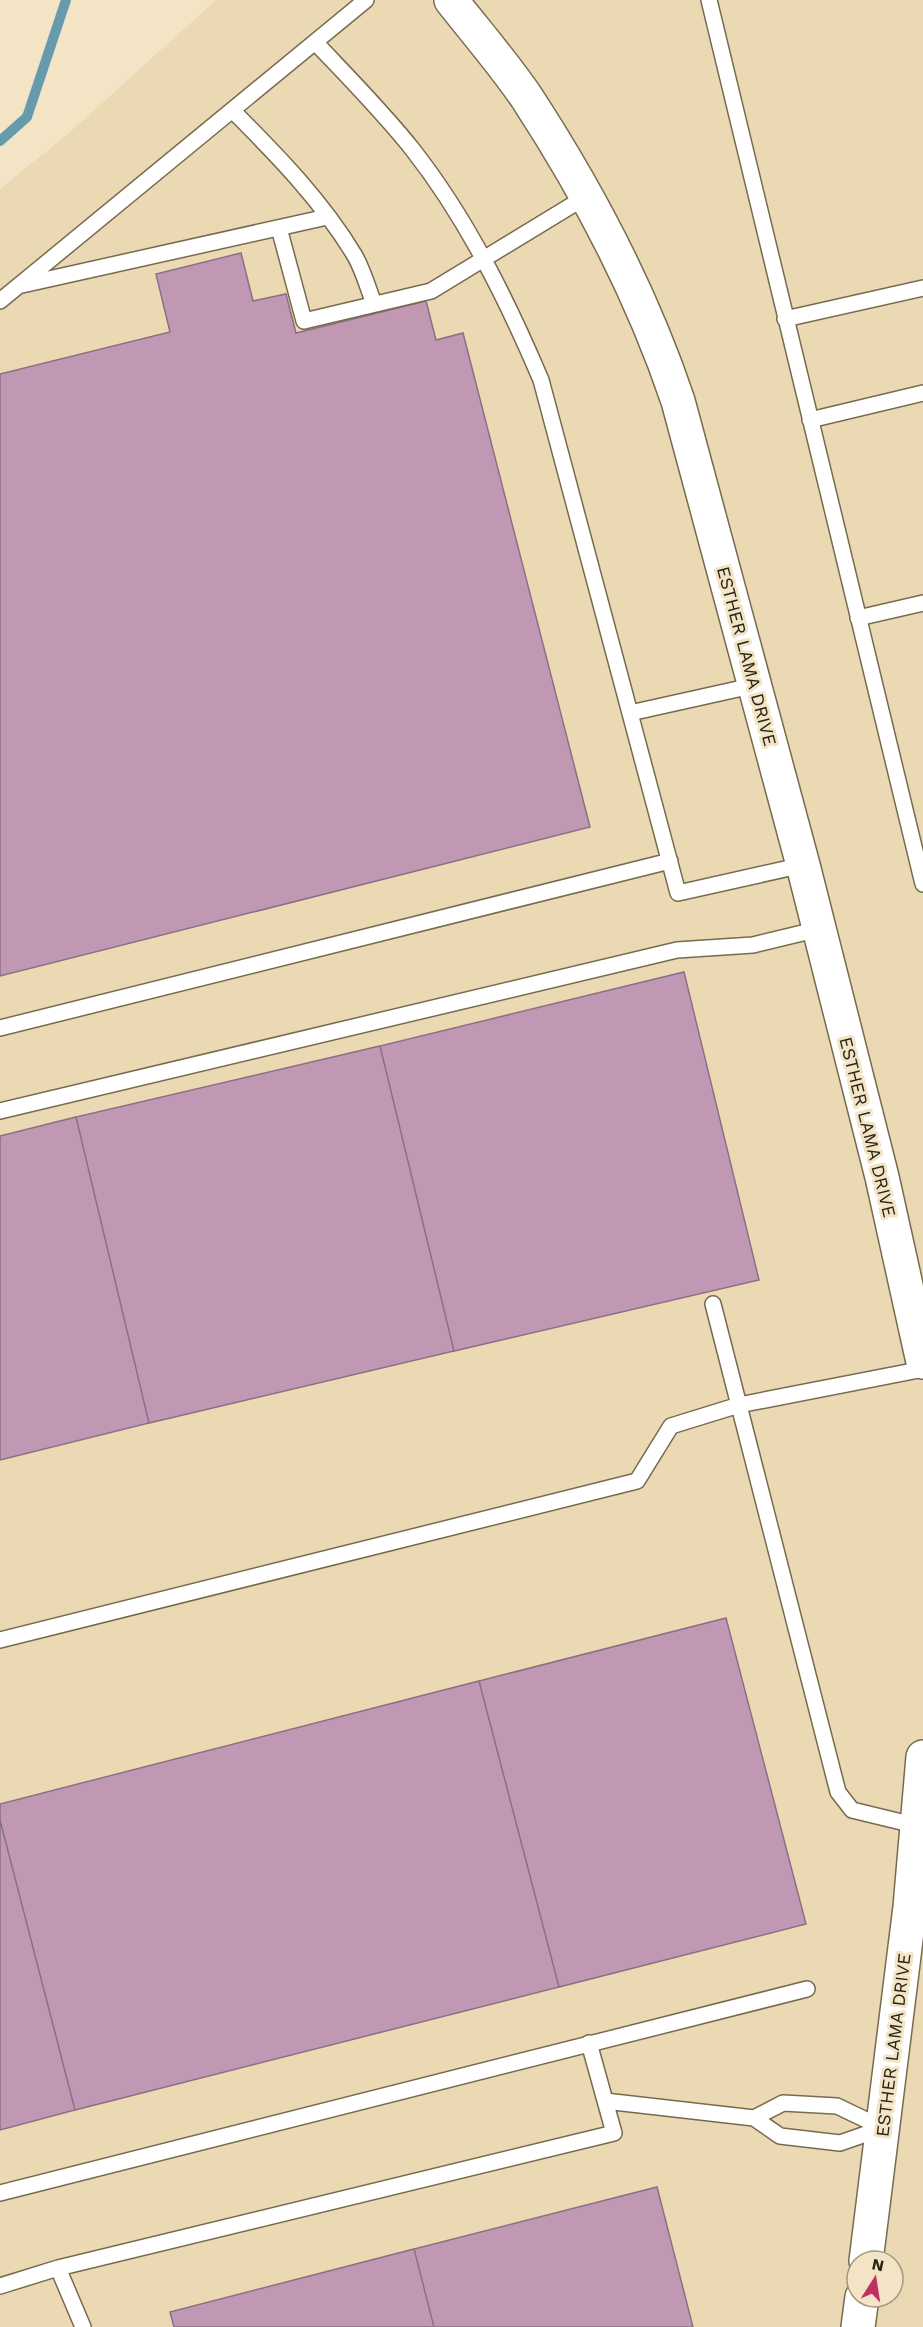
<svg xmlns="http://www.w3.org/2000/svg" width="923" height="2327" font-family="'Work Sans',sans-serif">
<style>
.built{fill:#ead9b2;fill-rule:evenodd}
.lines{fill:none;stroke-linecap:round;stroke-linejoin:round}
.stream{stroke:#669bab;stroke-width:10}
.building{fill:#c098b4;stroke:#8b7083;stroke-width:1.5}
.service-casing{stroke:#776a4f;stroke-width:18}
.tertiary-casing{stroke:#776a4f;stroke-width:36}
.service{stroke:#fff;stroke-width:15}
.tertiary{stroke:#fff;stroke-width:33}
.labels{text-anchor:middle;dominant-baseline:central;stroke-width:6;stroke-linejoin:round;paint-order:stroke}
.street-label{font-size:18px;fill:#292418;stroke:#f2e4c5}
</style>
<rect width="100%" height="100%" fill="#f2e4c5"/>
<path class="built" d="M 216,0 L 923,0 L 923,2327 L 0,2327 L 0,189 L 68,134 ZM 857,2261 L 893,2261 L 893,2297 L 857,2297 Z"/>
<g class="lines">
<path class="stream" d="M 0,141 L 27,117 L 66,0"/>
</g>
<path class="building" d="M 241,253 L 253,301 L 286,294 L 296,333 L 426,301 L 436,340 L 463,333 L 590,827 L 0,976 L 0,374 L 170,332 L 156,274 Z
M 684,972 L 759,1280 L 454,1351 L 380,1046 Z
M 380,1046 L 454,1351 L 149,1423 L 76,1117 Z
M 76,1117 L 149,1423 L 0,1460 L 0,1136 Z
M 726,1618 L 806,1924 L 559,1987 L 479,1681 Z
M 479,1681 L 559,1987 L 75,2110 L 0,1820 L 0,1804 Z
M 0,1820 L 75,2110 L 0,2130 Z
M 657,2187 L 693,2327 L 434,2327 L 414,2249 Z
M 414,2249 L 434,2327 L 174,2327 L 170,2312 Z"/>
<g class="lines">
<defs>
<path id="service" d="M 709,0 L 923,884
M 315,42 C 348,77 383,112 413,150 C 467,219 507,300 541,380 L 678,893 L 803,865
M 232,110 C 277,155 322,201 355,256 C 363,270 368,288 374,304
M 279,228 L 304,321 L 431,291 L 587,196
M 22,285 L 327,217
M 0,301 L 366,0
M 785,319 L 923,288
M 810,420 L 923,393
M 858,618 L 923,603
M 630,713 L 756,685
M 0,1028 L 670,861
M 0,1111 L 677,950 L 753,945 L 819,929
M 713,1304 L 838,1792 L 852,1810 L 918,1826
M 0,1640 L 637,1481 L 671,1426 L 739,1405 L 923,1369
M 605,2101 L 754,2118 L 780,2136 L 840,2143 L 883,2128
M 754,2118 L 783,2103 L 837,2106 L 883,2128
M 0,2193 L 807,1989
M 58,2268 L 83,2327
M 0,2286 L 58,2268 L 614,2133 L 589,2043"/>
<path id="tertiary" d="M 451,0 C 476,32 504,64 527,98 C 589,193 642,294 678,401 L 803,865 L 882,1177 L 923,1362
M 866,2261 L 910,1907 L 923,1757
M 858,2327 L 862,2297"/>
</defs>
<use href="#service" class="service-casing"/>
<use href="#tertiary" class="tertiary-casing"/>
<use href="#service" class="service"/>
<use href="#tertiary" class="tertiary"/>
</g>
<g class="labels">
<g class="street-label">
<text transform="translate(747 656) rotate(75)">ESTHER LAMA DRIVE</text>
<text transform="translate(868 1127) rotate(76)">ESTHER LAMA DRIVE</text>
<text transform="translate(893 2045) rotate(-83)">ESTHER LAMA DRIVE</text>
</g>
</g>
<g transform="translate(875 2279) rotate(12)"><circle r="28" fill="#f2e4c5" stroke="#a29780" stroke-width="1.5"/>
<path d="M0-4.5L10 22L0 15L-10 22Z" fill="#bd3060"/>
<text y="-9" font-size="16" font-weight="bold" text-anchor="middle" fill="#292418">N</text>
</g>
</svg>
